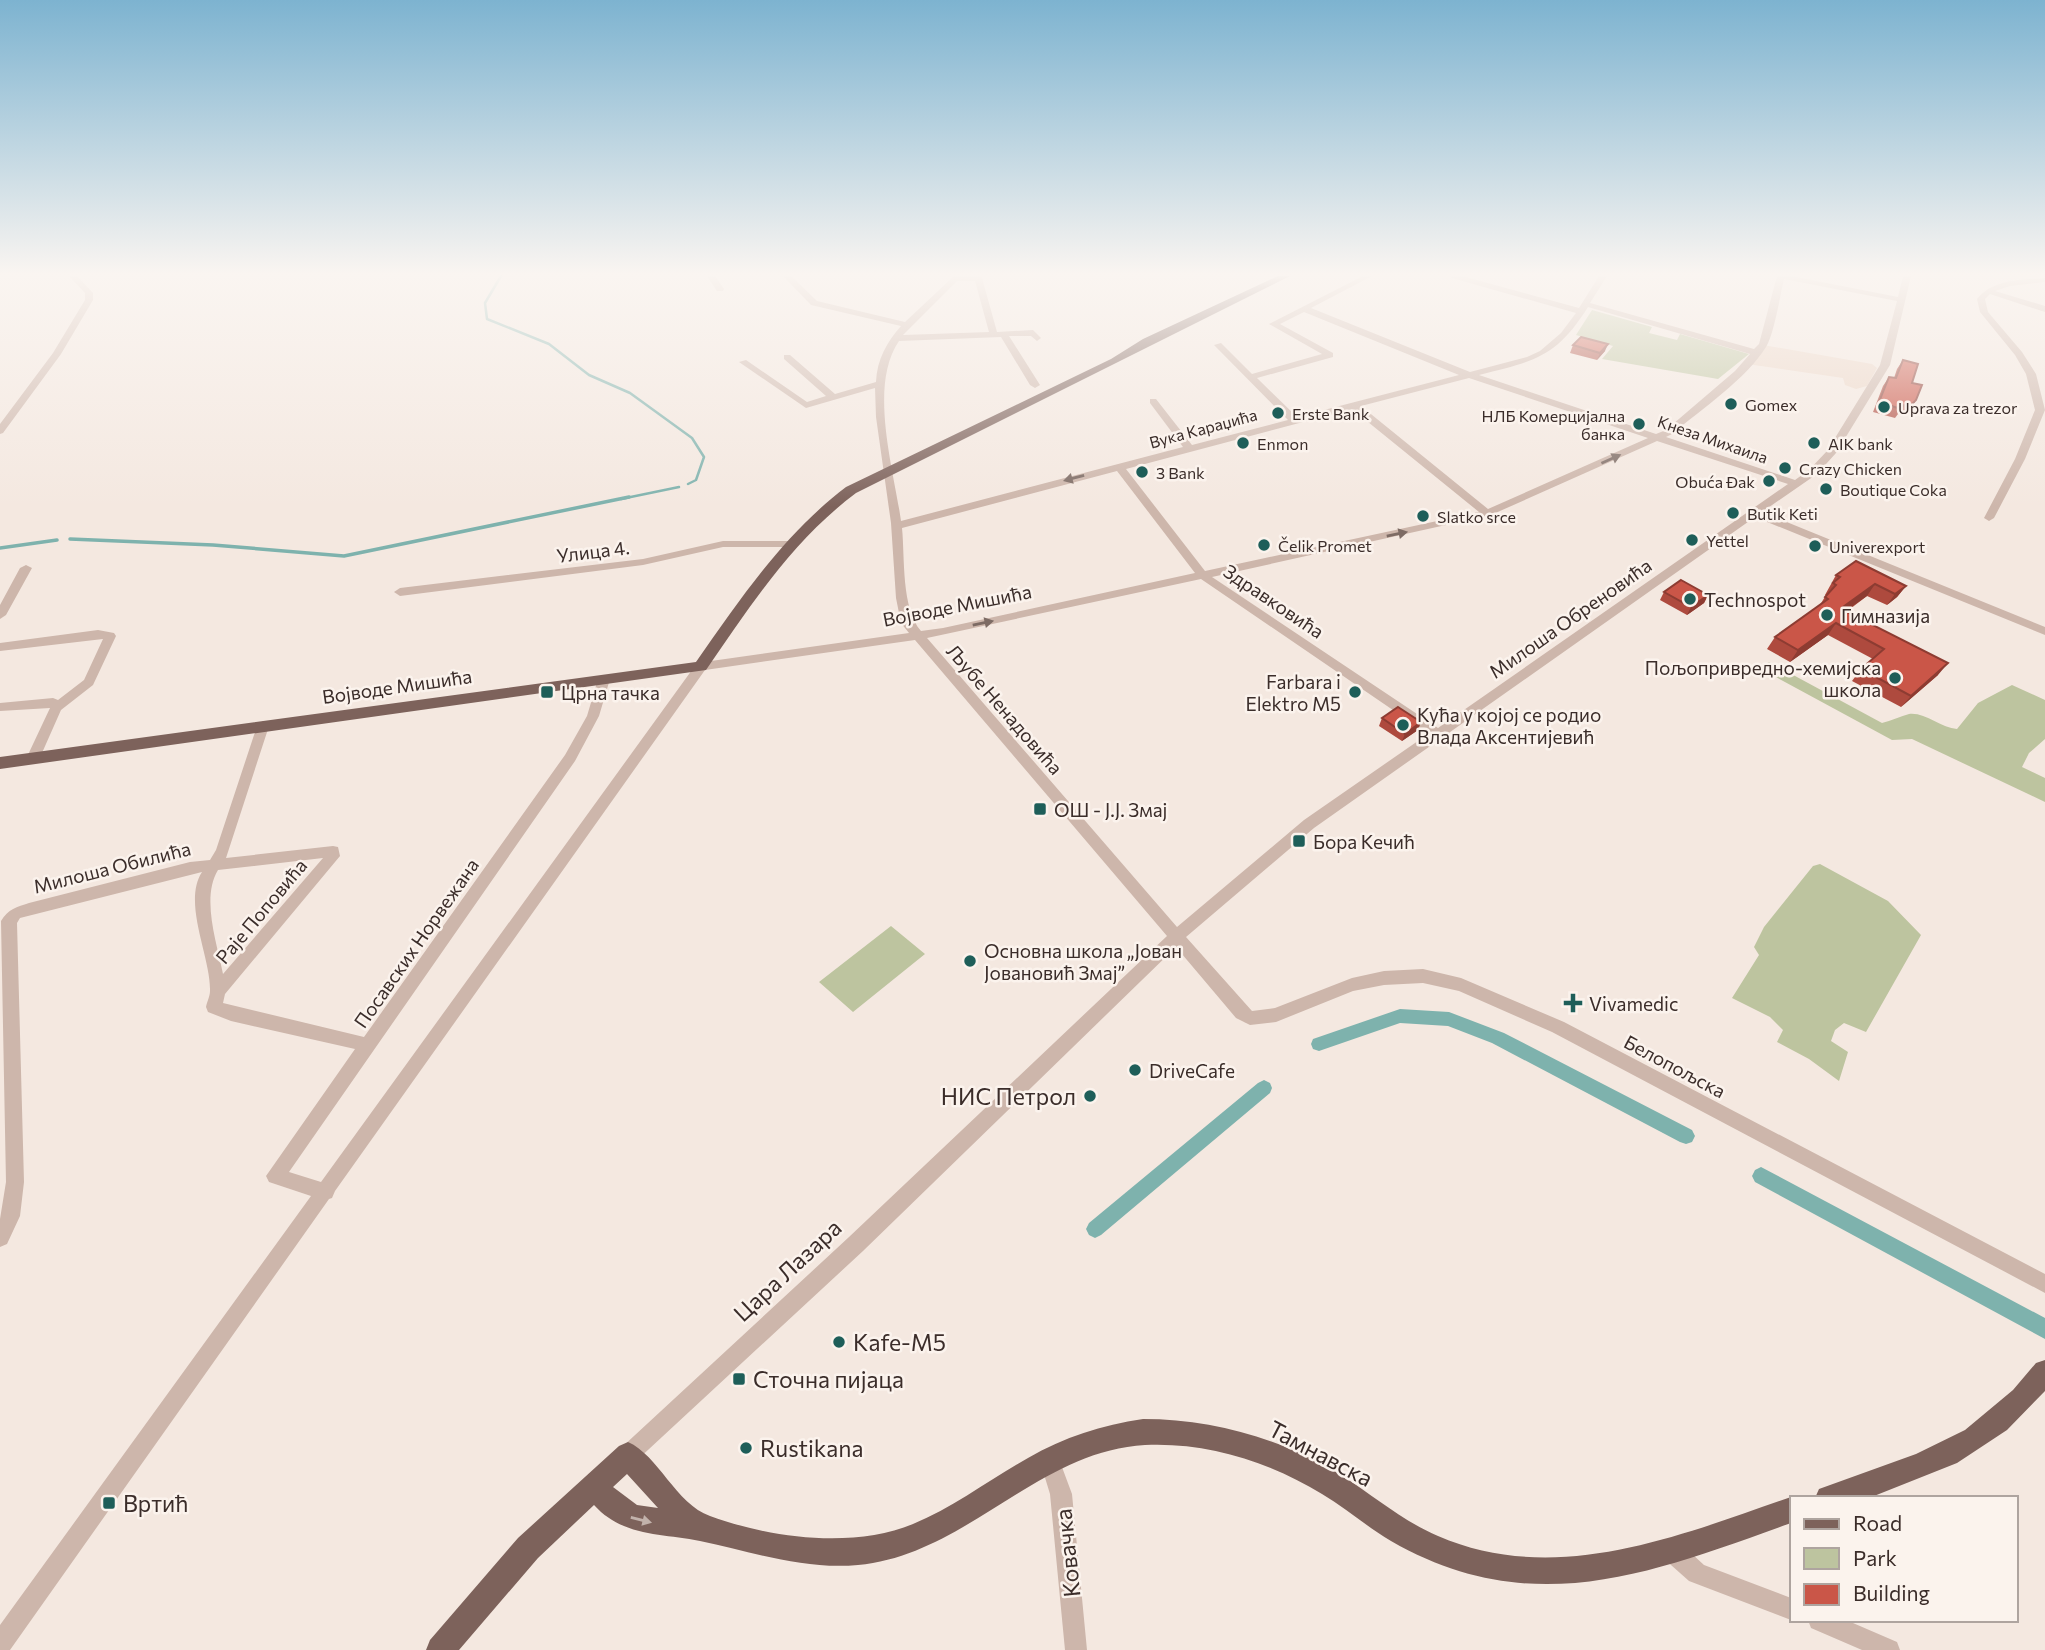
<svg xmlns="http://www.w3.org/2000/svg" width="2045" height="1650" font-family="Commissioner,sans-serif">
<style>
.green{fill:#bdc49f}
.plaza{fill:#ecd6c7}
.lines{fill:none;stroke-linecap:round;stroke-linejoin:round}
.stream-far1{stroke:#7eb2ad;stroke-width:2.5}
.stream{stroke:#7eb2ad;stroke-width:3.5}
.canal{fill:#7eb2ad;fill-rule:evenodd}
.minor{fill:#cdb6ab;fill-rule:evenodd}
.major{fill:#7d625b;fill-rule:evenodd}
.wall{fill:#ae4a3e}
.shaded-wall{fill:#8d3c32}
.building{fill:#ca5648;stroke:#8d3c32;stroke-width:2}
.oneway{fill:#7d6b64}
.oneway2{fill:#c2b2ab}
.poi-dot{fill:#1e5e59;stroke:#fbf3ed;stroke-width:2.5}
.labels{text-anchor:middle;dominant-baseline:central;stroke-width:5;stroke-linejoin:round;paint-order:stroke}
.far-poi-label{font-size:16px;fill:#3b2d2a;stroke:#fbf3ed;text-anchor:start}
.far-street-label{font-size:16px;fill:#3b2d2a;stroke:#fbf3ed}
.street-label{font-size:19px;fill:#3b2d2a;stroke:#fbf3ed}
.poi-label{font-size:19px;fill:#3b2d2a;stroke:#fbf3ed;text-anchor:start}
.near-poi-label{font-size:23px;fill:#3b2d2a;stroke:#fbf3ed;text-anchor:start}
.near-street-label{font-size:23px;fill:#3b2d2a;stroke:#fbf3ed}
</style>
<rect width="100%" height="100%" fill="#f4e8e0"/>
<path class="green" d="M 1592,310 L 1652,327 L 1649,333 L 1677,340 L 1680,334 L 1749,354 L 1718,379 L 1602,359 L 1613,346 L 1576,335 Z
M 1769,662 L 1882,723 C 1891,721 1901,716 1909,714 C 1925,712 1941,728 1957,729 L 1978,703 L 2012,685 L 2045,700 L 2045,739 L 2029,753 L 2022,767 L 2045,778 L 2045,802 L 1912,739 L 1892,740 L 1759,668 Z
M 1820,864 L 1888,901 L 1921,935 L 1866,1032 L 1844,1023 L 1835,1030 L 1831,1041 L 1848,1052 L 1839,1081 L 1809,1059 L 1777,1042 L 1783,1030 L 1770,1017 L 1732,998 L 1759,955 L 1754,947 L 1764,927 L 1813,866 Z
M 891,926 L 925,954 L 853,1012 L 819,982 Z"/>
<path class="plaza" d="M 1763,345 L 1872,364 L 1877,368 L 1867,386 L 1856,389 L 1845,385 L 1843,378 L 1747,364 Z"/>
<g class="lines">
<path class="stream-far1" d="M 501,276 L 485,303 L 487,319 L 549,344 L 589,375 L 630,393 L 692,438 L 704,457 L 696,480 L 688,484
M 621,499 L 679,487"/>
<path class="stream" d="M 70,539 L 213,545 L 344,556 L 629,497
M 0,548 L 57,540"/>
<path class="canal" d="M 1400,1009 L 1449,1012 L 1504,1033 L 1692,1130 L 1695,1136 L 1692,1142 L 1686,1144 L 1680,1142 L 1492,1043 L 1448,1026 L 1400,1023 L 1319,1051 L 1313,1049 L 1311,1044 L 1313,1039 Z
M 1264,1080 L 1270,1083 L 1272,1088 L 1270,1093 L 1101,1235 L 1095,1238 L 1089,1235 L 1086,1229 L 1089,1223 L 1258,1083 Z
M 1761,1167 L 2045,1318 L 2045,1339 L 1755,1182 L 1752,1176 L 1755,1170 Z"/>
<path class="minor" d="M 69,276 L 77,276 L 93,293 L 93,300 L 61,354 L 3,433 L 0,434 L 0,424 L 53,353 L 85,300 L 85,293 Z
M 707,276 L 715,276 L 724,289 L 723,291 L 717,291 Z
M 783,276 L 791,276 L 817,301 L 905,322 L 954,276 L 978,276 L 982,278 L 997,332 L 1033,330 L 1041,338 L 1037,341 L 1031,336 L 1009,336 L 1040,385 L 1035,388 L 1030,385 L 1001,337 L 899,341 C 868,386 894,470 901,521 L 1183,447 L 1150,403 L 1150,399 L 1156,399 L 1192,445 L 1288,420 L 1214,345 L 1221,343 L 1252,374 L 1322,354 L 1269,324 L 1363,276 L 1372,276 L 1311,308 L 1470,372 L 1527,357 L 1540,351 L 1561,333 L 1576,313 L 1452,278 L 1451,276 L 1462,276 L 1579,308 L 1599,276 L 1607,276 L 1590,303 L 1754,349 L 1759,344 L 1777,276 L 1791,276 L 1898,297 L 1903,276 L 1911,276 L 1890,365 L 1836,453 L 1817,474 L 1762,512 L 2045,627 L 2045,635 L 1755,517 L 1314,828 L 1186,937 L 1252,1011 L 1275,1008 L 1352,978 L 1384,971 L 1423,969 L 1461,978 L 1564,1022 L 2045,1274 L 2045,1293 L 1552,1032 L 1459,991 L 1423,983 L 1384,985 L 1353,991 L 1276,1022 L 1250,1025 L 1236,1018 L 1176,947 L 863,1251 L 635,1462 L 628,1465 L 621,1462 L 618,1455 L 621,1448 L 849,1237 L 1167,936 L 915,640 L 705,670 L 335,1191 L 332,1198 L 329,1199 L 10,1650 L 0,1650 L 0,1625 L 311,1196 L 269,1182 L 266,1176 L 355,1049 L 231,1021 L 208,1012 L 206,1007 C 207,1002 210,996 210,991 C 211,957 182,903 202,872 L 20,918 L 17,923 L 24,1182 L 20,1216 L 7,1244 L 0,1247 L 0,1219 L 6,1182 L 1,921 C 8,909 17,907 29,903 L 190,862 L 210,860 L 216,850 L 257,726 L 263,721 L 268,723 L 269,726 L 226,858 L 333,846 L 338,847 L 340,856 L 225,994 L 223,1003 L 364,1037 L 565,755 L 587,716 L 598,679 L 600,676 L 608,676 L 610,679 L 599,716 L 575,761 L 289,1172 L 321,1182 L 697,663 L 909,633 L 901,623 L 896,598 L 891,523 L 876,417 L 875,388 L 806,408 L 739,362 L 746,360 L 807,402 L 826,396 L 784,359 L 784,355 L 790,355 L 835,394 L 876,382 C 877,359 887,342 901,326 L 811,305 ZM 1784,279 L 1897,301 L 1880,365 L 1827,451 L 1809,470 L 1795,480 L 1666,437 L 1672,434 C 1702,409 1747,378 1766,347 C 1774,334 1780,296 1784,279 ZM 957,281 L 975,281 L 989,332 L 903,335 ZM 1588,307 L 1750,354 L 1735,371 L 1666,430 L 1656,434 L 1479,375 C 1534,361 1556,358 1588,307 ZM 1304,312 L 1454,373 L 1459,375 L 1297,417 L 1257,378 L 1333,357 L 1333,353 L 1280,324 ZM 1469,378 L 1648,438 L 1488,509 L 1361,406 ZM 1352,409 L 1479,512 L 1205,571 L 1126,469 ZM 1657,441 L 1788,484 L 1438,728 L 1212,577 L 1491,515 ZM 1117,471 L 1195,573 L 943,628 L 921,631 C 901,608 905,558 902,528 ZM 1201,579 L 1428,734 L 1304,820 L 1177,927 L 927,638 ZM 323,858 L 223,974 C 217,943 201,898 218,870 Z
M 2045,278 L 2045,282 L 2010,286 L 1995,291 L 2045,306 L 2045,312 L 1990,294 L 1985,299 L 1988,312 L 2022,352 L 2036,374 L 2045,410 L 2025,459 L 1994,518 L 1989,521 L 1984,518 L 2015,459 L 2035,410 L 2026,374 L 2015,355 L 1980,312 L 1977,299 C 1993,279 2021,280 2045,278 Z
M 723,541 L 788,541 L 793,544 L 788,547 L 723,547 L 643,565 L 400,596 L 394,592 L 400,588 L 643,559 Z
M 26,565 L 32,568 L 6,615 L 0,619 L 0,605 L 20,568 Z
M 98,630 L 114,633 L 116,636 L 93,685 L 61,710 L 38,762 L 28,762 L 26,759 L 50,708 L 0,711 L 0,703 L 53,698 L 58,700 L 84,680 L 103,639 L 0,651 L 0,643 Z
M 1049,1448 L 1056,1451 L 1072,1494 L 1087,1650 L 1065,1650 L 1050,1494 L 1039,1458 L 1042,1451 Z
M 1670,1538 L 1678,1541 L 1704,1565 L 1791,1598 L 1791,1620 L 1689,1581 L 1662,1557 L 1659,1549 L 1662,1541 Z
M 1808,1620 L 1846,1620 L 1897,1642 L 1900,1650 L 1862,1650 L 1811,1628 Z"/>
<path class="major" d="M 1278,276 L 1290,276 L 856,493 C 792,541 751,605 706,670 L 0,769 L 0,757 L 696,662 C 741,598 783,535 846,487 L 1111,359 L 1143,339 Z
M 2045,1360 L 2045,1391 L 2007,1430 L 1957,1463 L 1869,1498 L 1815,1498 L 1819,1489 L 1916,1454 L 1965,1430 L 2013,1390 L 2036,1363 Z
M 1143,1419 C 1214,1419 1283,1439 1344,1477 C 1375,1497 1403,1521 1438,1536 C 1556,1587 1678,1536 1791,1497 L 1794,1498 L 1791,1498 L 1791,1523 C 1651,1573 1532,1622 1391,1541 C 1367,1527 1346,1508 1322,1494 C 1270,1462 1207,1442 1145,1445 C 1037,1451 966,1555 858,1565 C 804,1570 752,1552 700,1541 C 661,1533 623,1537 594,1505 L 538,1558 L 459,1650 L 426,1650 L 430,1640 L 518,1538 L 619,1446 L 628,1442 C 658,1455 676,1504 710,1516 C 770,1538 853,1549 913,1524 C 954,1507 990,1479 1028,1458 C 1064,1437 1102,1425 1143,1419 ZM 627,1474 L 658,1508 L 637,1505 L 613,1487 Z"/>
</g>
<path class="wall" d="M 1573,345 L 1605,351 L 1597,360 L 1570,353 Z
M 1903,360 L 1912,383 L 1916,400 L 1910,410 L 1904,416 L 1898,414 L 1895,418 L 1873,412 L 1883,386 L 1889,377 L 1894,378 L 1897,369 Z
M 1836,575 L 1906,586 L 1897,597 L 1887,605 L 1867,596 L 1846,612 L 1938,675 L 1901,707 L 1852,681 L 1861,669 L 1873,659 L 1828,635 L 1790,662 L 1767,649 L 1775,637 L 1820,605 L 1826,595 L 1825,595 Z
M 1664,592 L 1708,595 L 1704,603 L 1687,615 L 1660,600 Z
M 1382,718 L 1418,730 L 1402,741 L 1379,726 Z"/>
<path class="shaded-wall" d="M 1608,344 L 1605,351 L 1597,360 L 1600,353 Z
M 1916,400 L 1910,410 L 1904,416 L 1910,406 Z
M 1875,584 L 1867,596 L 1847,610 L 1839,621 L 1843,607 Z
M 1906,586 L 1897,597 L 1887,605 L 1895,594 Z
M 1708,595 L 1704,603 L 1687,615 L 1691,607 Z
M 1836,623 L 1828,635 L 1790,662 L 1798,650 Z
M 1948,663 L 1938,675 L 1901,707 L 1911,696 Z
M 1421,722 L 1418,730 L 1402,741 L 1405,734 Z"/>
<path class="building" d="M 1581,337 L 1608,344 L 1600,353 L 1573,345 Z
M 1903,360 L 1918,364 L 1912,383 L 1922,385 L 1916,400 L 1910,406 L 1904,405 L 1901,409 L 1879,402 L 1889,377 L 1896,378 Z
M 1856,561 L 1906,586 L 1895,594 L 1875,584 L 1843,607 L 1848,609 L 1845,611 L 1948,663 L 1911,696 L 1861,669 L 1884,649 L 1836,623 L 1798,650 L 1775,637 L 1828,599 L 1825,597 L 1836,585 L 1833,583 L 1840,577 L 1836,575 Z
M 1681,580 L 1708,595 L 1691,607 L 1664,592 Z
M 1398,707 L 1421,722 L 1405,734 L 1382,718 Z"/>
<defs><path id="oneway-solid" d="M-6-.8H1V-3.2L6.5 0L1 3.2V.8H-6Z" transform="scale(1.75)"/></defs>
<g class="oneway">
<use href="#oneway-solid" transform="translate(1611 459) rotate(-24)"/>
<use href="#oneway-solid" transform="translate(1074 478) rotate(165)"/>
<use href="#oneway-solid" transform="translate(1397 534) rotate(-12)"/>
<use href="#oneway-solid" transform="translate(983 623) rotate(-12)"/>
</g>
<use class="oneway2" href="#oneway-solid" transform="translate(641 1520) rotate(14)"/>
<linearGradient id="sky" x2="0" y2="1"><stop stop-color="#7db3d0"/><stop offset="0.54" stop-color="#faf5f1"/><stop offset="1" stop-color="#faf5f1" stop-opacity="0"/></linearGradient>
<rect width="2045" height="507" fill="url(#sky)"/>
<g class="poi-dot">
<circle cx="1731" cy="404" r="7"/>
<circle cx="1884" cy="407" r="7"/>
<circle cx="1278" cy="413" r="7"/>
<circle cx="1639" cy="424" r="7"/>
<circle cx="1243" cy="443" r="7"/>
<circle cx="1814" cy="443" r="7"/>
<circle cx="1785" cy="468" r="7"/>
<circle cx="1142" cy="472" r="7"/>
<circle cx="1769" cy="481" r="7"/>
<circle cx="1826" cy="489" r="7"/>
<circle cx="1733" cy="513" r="7"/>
<circle cx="1423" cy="516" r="7"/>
<circle cx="1692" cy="540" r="7"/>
<circle cx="1264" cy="545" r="7"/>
<circle cx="1815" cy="546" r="7"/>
<circle cx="1690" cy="599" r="7"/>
<circle cx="1827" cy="615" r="7"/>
<circle cx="1895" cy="678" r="7"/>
<rect x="540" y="685" width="14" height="14" rx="3.5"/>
<circle cx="1355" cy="692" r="7"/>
<circle cx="1403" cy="725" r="7"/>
<rect x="1033" y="802" width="14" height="14" rx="3.5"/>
<rect x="1292" y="834" width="14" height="14" rx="3.5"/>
<circle cx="970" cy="961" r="7"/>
<path d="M1569.5 992.5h7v7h7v7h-7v7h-7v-7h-7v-7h7z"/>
<circle cx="1135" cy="1070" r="7"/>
<circle cx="1090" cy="1096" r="7"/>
<circle cx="839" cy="1342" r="7"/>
<rect x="732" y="1372" width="14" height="14" rx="3.5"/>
<circle cx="746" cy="1448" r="7"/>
<rect x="102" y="1496" width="14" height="14" rx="3.5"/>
</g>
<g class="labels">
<g class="far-poi-label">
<text x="1745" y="404">Gomex</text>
<text x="1898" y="407">Uprava za trezor</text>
<text x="1292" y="413">Erste Bank</text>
<text x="1625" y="415" text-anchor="end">НЛБ Комерцијална<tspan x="1625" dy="18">банка</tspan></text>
<text x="1257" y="443">Enmon</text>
<text x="1828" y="443">AIK bank</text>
<text x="1799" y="468">Crazy Chicken</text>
<text x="1156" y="472">3 Bank</text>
<text x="1755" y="481" text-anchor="end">Obuća Đak</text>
<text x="1840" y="489">Boutique Coka</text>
<text x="1747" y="513">Butik Keti</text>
<text x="1437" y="516">Slatko srce</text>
<text x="1706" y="540">Yettel</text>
<text x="1278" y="545">Čelik Promet</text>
<text x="1829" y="546">Univerexport</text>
</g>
<g class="far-street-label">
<text transform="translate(1203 428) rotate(-15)">Вука Караџића</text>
<text transform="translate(1713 439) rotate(19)">Кнеза Михаила</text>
</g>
<g class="street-label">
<text transform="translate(593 551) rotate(-7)">Улица 4.</text>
<text transform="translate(1274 601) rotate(34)">Здравковића</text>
<text transform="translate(957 605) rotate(-11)">Војводе Мишића</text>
<text transform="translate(1570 618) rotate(-35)">Милоша Обреновића</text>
<text transform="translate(397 686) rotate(-8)">Војводе Мишића</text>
<text transform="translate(1005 709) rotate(49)">Љубе Ненадовића</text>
<text transform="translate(112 867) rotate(-14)">Милоша Обилића</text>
<text transform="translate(261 911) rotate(-50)">Раје Поповића</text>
<text transform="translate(416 943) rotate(-55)">Посавских Норвежана</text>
<text transform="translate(1675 1066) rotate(28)">Белопољска</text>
</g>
<g class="poi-label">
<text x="1704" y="599">Technospot</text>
<text x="1841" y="615">Гимназија</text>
<text x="1881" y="667" text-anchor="end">Пољопривредно-хемијска<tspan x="1881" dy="22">школа</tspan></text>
<text x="1341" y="681" text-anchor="end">Farbara i<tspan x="1341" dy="22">Elektro M5</tspan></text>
<text x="561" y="692">Црна тачка</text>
<text x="1417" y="714">Кућа у којој се родио<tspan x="1417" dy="22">Влада Аксентијевић</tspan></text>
<text x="1054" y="809">ОШ - Ј.Ј. Змај</text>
<text x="1313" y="841">Бора Кечић</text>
<text x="984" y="950">Основна школа „Јован<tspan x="984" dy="22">Јовановић Змај”</tspan></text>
<text x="1589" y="1003">Vivamedic</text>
<text x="1149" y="1070">DriveCafe</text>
</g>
<g class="near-poi-label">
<text x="1076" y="1096" text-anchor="end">НИС Петрол</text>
<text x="853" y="1342">Kafe-M5</text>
<text x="753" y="1379">Сточна пијаца</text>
<text x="760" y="1448">Rustikana</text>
<text x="123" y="1503">Вртић</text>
</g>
<g class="near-street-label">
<text transform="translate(787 1270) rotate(-43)">Цара Лазара</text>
<text transform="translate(1321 1453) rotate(28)">Тамнавска</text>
<text transform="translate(1067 1553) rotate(-96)">Ковачка</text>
</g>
</g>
<rect x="1790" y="1496" width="228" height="126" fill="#fbf3ed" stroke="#aea49f" stroke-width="2"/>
<rect x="1804" y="1519" width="35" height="10" fill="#7d625b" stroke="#aea49f" stroke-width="2"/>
<text x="1853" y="1531" font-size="21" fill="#3b2d2a">Road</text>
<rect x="1804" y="1548" width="35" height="21" fill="#bdc49f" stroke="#aea49f" stroke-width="2"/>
<text x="1853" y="1566" font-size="21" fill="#3b2d2a">Park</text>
<rect x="1804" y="1584" width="35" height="21" fill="#ca5648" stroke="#aea49f" stroke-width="2"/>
<text x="1853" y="1601" font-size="21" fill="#3b2d2a">Building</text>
</svg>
